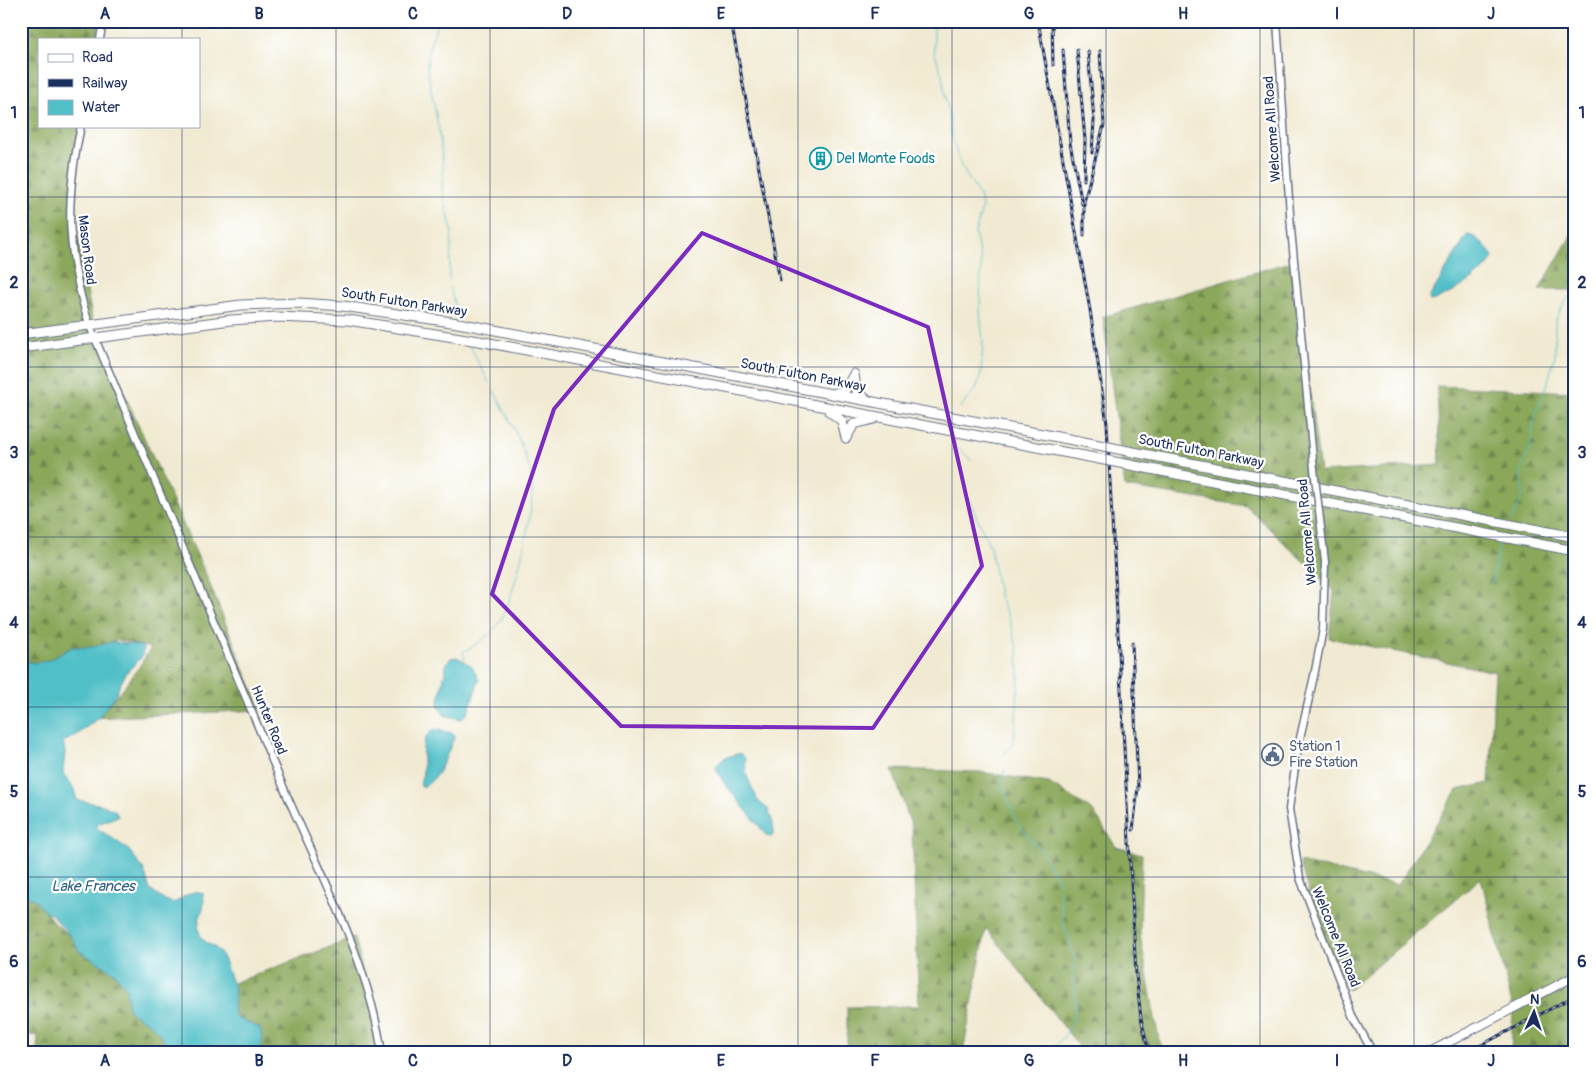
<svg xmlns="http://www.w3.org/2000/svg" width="1596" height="1074" font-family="Pangolin,sans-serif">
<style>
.forest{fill:url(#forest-firs);stroke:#526b5c}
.water{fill:#51bfc8;stroke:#367793}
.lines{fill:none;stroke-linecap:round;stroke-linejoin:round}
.stream{stroke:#51bfc8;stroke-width:1}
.minor-casing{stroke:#667087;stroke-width:9}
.major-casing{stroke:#667087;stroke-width:10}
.highway-casing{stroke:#667087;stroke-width:11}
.minor{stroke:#fff;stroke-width:6}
.major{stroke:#fff;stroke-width:8}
.highway{stroke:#fff;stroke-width:9}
.rail-casing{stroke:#1b2f5e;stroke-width:3}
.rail{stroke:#fff;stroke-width:1;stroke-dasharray:4;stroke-linecap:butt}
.minor-bridge-casing{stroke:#667087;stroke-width:9;stroke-linecap:butt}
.highway-bridge-casing{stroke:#667087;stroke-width:11;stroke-linecap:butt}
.minor-bridge{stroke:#fff;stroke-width:6}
.highway-bridge{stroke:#fff;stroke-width:9}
.marked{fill:none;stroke:#7b2cbf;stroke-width:4;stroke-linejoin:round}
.grid{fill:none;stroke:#1b2f5e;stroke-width:1;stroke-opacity:0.55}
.labels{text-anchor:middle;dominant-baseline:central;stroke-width:4.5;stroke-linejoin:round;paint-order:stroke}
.street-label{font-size:14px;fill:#1b2f5e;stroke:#fff}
.culture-label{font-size:14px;fill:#0d838f;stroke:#fff;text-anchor:start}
.service-label{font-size:14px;fill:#4e5e75;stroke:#fff;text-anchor:start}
.water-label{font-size:15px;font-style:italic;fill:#2e6183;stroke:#fff}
.neatline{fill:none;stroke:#1b2f5e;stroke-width:2}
.grid-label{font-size:16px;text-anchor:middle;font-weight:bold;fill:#1b2f5e}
</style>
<defs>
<pattern id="forest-firs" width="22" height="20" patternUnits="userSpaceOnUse" patternTransform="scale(1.25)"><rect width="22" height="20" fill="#8aa75a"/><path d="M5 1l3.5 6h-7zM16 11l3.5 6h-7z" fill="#70884e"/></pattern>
</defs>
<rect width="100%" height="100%" fill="#fff"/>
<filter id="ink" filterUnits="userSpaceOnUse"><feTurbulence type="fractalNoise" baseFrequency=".02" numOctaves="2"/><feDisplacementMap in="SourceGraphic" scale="10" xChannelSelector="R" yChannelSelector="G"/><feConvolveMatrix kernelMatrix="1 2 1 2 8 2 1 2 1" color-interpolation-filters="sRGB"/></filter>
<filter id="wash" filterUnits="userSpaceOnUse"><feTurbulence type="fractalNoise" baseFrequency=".0096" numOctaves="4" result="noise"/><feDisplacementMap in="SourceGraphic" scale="20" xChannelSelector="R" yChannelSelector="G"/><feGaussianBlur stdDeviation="1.12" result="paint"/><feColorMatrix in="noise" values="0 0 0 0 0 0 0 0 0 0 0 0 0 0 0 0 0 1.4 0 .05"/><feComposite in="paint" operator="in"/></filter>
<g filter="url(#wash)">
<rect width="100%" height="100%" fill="#f1ead2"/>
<path class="forest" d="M 21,21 L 98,21 L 97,39 L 39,39 L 39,126 L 83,126 L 70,195 L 93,324 L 206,575 L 261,710 L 92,718 C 117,700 135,674 151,648 L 117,640 L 90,650 L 75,647 L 55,664 L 21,661 Z
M 1575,229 L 1575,290 L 1539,290 Z
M 1293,261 L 1320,472 L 1440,465 L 1437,386 L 1575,392 L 1575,1053 L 1511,1053 L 1513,1008 L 1481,878 L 1348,990 L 1318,926 L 1301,866 L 1300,862 L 1398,885 L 1457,790 L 1489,783 L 1495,672 L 1329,638 L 1334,591 L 1246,506 L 1125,487 L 1103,317 Z
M 892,769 L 980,772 L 1049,783 L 1093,811 L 1116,847 L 1142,854 L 1140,935 L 1159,1040 L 1164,1053 L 1077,1053 L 1078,1045 L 986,928 L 963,1053 L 847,1053 L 847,1007 L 919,1006 L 912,828 Z
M 21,882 L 37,898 L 53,922 L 74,939 L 88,956 L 105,963 L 167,1030 L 174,1053 L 37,1053 L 38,1036 L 21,1034 Z
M 354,938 L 382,1053 L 259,1053 L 258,1037 L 229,1013 L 233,983 Z"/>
<path class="water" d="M 1467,235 C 1477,235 1488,249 1493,257 C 1490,271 1444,300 1430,301 L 1429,298 Z
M 112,642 L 141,646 L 144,649 L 141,658 L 126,673 L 114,697 L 98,718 L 77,735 L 63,742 L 65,752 L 63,773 L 74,789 L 77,800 L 103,805 L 116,811 L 118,816 L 98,824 L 97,828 L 128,849 L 144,870 L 150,890 L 161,898 L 173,903 C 184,899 190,888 203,893 C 207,911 196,917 199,931 C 201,943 211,943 218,950 C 226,960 228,976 234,987 C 237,998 229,1007 236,1018 L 260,1028 L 263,1041 L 257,1053 L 167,1053 L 166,1044 L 158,1032 L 149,1023 L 132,1013 L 128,1008 L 126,988 L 114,972 L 79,951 L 73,939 L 51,914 L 44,911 L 36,901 L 21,890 L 21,660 L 35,663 L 49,660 L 72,647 L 92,647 Z
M 457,657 L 472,666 L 479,680 L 468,713 L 462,719 L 444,715 L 438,705 L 447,662 L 451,658 Z
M 434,729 L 452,733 L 455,736 C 447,752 439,783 421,787 C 419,783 422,778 423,772 C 424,756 418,740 434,729 Z
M 740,753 L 745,758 L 746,774 L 758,801 L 768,809 L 773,823 L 774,832 L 771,837 L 767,836 L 724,783 L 717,770 L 716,766 L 724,758 Z"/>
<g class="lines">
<path class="stream" d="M 438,21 L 429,47 L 427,68 L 439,131 L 443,165 L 442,190 L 452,231 L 449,279
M 934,21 L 934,50 L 942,75 L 953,142 L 961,166 L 979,195 L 982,208 L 975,234 L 981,260 L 980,310 L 983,343 L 981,374 L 976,389 L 960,408
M 450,288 L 456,310
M 469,344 L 489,383
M 953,442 L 972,461
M 965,491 L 990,547 L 1000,599 L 1009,618 L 1018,651 L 1019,678 L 1014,744 L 1004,755
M 1511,521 L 1523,496 L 1521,470 L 1530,448 L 1535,414 L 1548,381 L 1555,355 L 1555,321 L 1564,303 L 1575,288
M 1492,583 L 1500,540
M 465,662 L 463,652 C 477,645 492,634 501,620 C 513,601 536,505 532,483 C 528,451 509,419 494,391
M 1003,782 L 1004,770
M 1003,786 L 1016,820 L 1033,843 L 1041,849 L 1058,881 L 1063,923 L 1076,961 L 1072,974 L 1076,1001 L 1073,1021 L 1063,1038 L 1048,1053"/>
</g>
</g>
<g filter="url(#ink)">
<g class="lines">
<defs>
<path id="minor" d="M 1277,21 L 1291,229 L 1314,469
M 100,39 L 103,21
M 81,126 C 65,200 66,252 89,324 C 154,480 220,635 285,791 C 322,877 368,959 382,1053
M 1320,519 L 1325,562 L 1323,629 L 1314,676 L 1298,747 L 1289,809 L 1300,878 L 1353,1016 L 1373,1053"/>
<path id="major" d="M 1428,1053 L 1575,976"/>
<path id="highway" d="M 21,334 L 241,305 L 299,303 L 343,306 L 458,323 L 1084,442
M 21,348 L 231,320 L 277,317 L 348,320 L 479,341 L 1084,456
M 854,374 L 856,390 L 867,400
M 833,394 L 845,390 L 853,376
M 829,411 L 842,421 L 846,438
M 846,438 L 854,424 L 874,419
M 1133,452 L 1575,537
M 1125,464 L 1575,551"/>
</defs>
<use href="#minor" class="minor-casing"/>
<use href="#major" class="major-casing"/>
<use href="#highway" class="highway-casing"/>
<use href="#minor" class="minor"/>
<use href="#major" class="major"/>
<use href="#highway" class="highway"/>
<defs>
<path id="rail" d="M 731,21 L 780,280
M 1038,21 L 1090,310 L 1107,424 L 1136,975 L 1141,1018 L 1149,1053
M 1052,21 L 1053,65
M 1063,50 L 1070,143 L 1082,204
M 1077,50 L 1085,140 L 1084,180
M 1088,51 L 1094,120 L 1092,153
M 1084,235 L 1084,202 L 1104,125 L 1100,51
M 1132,643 L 1138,787 L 1133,830
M 1466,1053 L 1575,996"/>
</defs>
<use href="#rail" class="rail-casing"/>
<use href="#rail" class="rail"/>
<defs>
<path id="minor-bridge" d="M 1314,469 L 1320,519"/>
<path id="highway-bridge" d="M 1084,442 L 1133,452
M 1084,456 L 1125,464"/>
</defs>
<use href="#minor-bridge" class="minor-bridge-casing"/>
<use href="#highway-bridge" class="highway-bridge-casing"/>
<use href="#minor-bridge" class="minor-bridge"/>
<use href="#highway-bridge" class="highway-bridge"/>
</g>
</g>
<path class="marked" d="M 702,233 L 928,327 L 982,566 L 873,728 L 621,726 L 492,594 L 554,409 Z"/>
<path class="grid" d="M 182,21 L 182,39M 336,21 L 336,1053M 490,21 L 490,1053M 644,21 L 644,1053M 798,21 L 798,1053M 952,21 L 952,1053M 1106,21 L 1106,1053M 1260,21 L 1260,1053M 1414,21 L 1414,1053M 182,126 L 182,1053M 21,197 L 1575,197M 21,367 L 1575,367M 21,537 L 1575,537M 21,707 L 1575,707M 21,877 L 1575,877"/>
<defs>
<symbol id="building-ring" viewBox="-11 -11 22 22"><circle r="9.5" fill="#fff" stroke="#0f9aa8" stroke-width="1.5"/><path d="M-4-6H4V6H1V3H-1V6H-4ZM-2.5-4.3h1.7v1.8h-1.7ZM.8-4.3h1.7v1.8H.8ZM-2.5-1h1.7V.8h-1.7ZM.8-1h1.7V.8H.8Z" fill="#0f9aa8"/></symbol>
<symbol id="civic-ring" viewBox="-11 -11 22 22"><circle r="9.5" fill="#fff" stroke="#5c6f8a" stroke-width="1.5"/><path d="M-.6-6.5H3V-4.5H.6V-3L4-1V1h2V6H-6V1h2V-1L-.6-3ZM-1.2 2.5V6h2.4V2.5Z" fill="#5c6f8a"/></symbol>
</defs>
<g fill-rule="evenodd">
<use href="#building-ring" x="808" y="146" width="25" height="25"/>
<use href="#civic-ring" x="1260" y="742" width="25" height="25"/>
</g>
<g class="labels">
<g class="street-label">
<text transform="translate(1272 129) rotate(-94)">Welcome All Road</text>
<text transform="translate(87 250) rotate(83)">Mason Road</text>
<text transform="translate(404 302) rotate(9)">South Fulton Parkway</text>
<text transform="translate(803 375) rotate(11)">South Fulton Parkway</text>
<text transform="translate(1201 451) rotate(11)">South Fulton Parkway</text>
<text transform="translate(1307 532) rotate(-95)">Welcome All Road</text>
<text transform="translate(269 720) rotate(68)">Hunter Road</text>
<text transform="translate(1336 937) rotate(68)">Welcome All Road</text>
</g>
<g class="culture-label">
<text x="836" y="158">Del Monte Foods</text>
</g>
<g class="service-label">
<text x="1289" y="746">Station 1<tspan x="1289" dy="16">Fire Station</tspan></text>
</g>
<g class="water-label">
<text x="93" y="886">Lake Frances</text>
</g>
</g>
<rect width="1596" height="1074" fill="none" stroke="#fff" stroke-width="55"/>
<rect x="38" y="38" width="162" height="90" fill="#ffffff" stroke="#a4acbf"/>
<rect x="48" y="54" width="25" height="8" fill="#ffffff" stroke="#a4acbf"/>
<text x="82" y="62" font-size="15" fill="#1b2f5e">Road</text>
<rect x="48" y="79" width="25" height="8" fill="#1b2f5e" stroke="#a4acbf"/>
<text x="82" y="88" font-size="15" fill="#1b2f5e">Railway</text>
<rect x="48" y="100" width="25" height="15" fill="#51bfc8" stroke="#a4acbf"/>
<text x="82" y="112" font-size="15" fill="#1b2f5e">Water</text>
<g transform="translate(1534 1012) rotate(3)" stroke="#ffffff" stroke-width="4" paint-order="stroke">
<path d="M0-4L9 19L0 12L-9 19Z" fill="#1b2f5e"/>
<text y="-8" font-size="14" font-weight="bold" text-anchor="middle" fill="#1b2f5e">N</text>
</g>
<rect x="28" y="28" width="1540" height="1018" class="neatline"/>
<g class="grid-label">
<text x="105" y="19">A</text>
<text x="259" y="19">B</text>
<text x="413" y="19">C</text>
<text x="567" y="19">D</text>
<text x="721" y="19">E</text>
<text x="875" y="19">F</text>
<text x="1029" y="19">G</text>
<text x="1183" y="19">H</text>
<text x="1337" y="19">I</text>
<text x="1491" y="19">J</text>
<text x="14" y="118">1</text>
<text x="1582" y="118">1</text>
<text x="14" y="288">2</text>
<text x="1582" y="288">2</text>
<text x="14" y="458">3</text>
<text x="1582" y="458">3</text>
<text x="14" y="628">4</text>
<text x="1582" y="628">4</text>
<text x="14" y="797">5</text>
<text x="1582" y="797">5</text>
<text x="14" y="967">6</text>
<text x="1582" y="967">6</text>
<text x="105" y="1066">A</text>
<text x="259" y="1066">B</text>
<text x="413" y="1066">C</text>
<text x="567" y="1066">D</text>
<text x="721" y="1066">E</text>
<text x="875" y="1066">F</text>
<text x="1029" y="1066">G</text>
<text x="1183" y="1066">H</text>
<text x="1337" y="1066">I</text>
<text x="1491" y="1066">J</text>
</g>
</svg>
